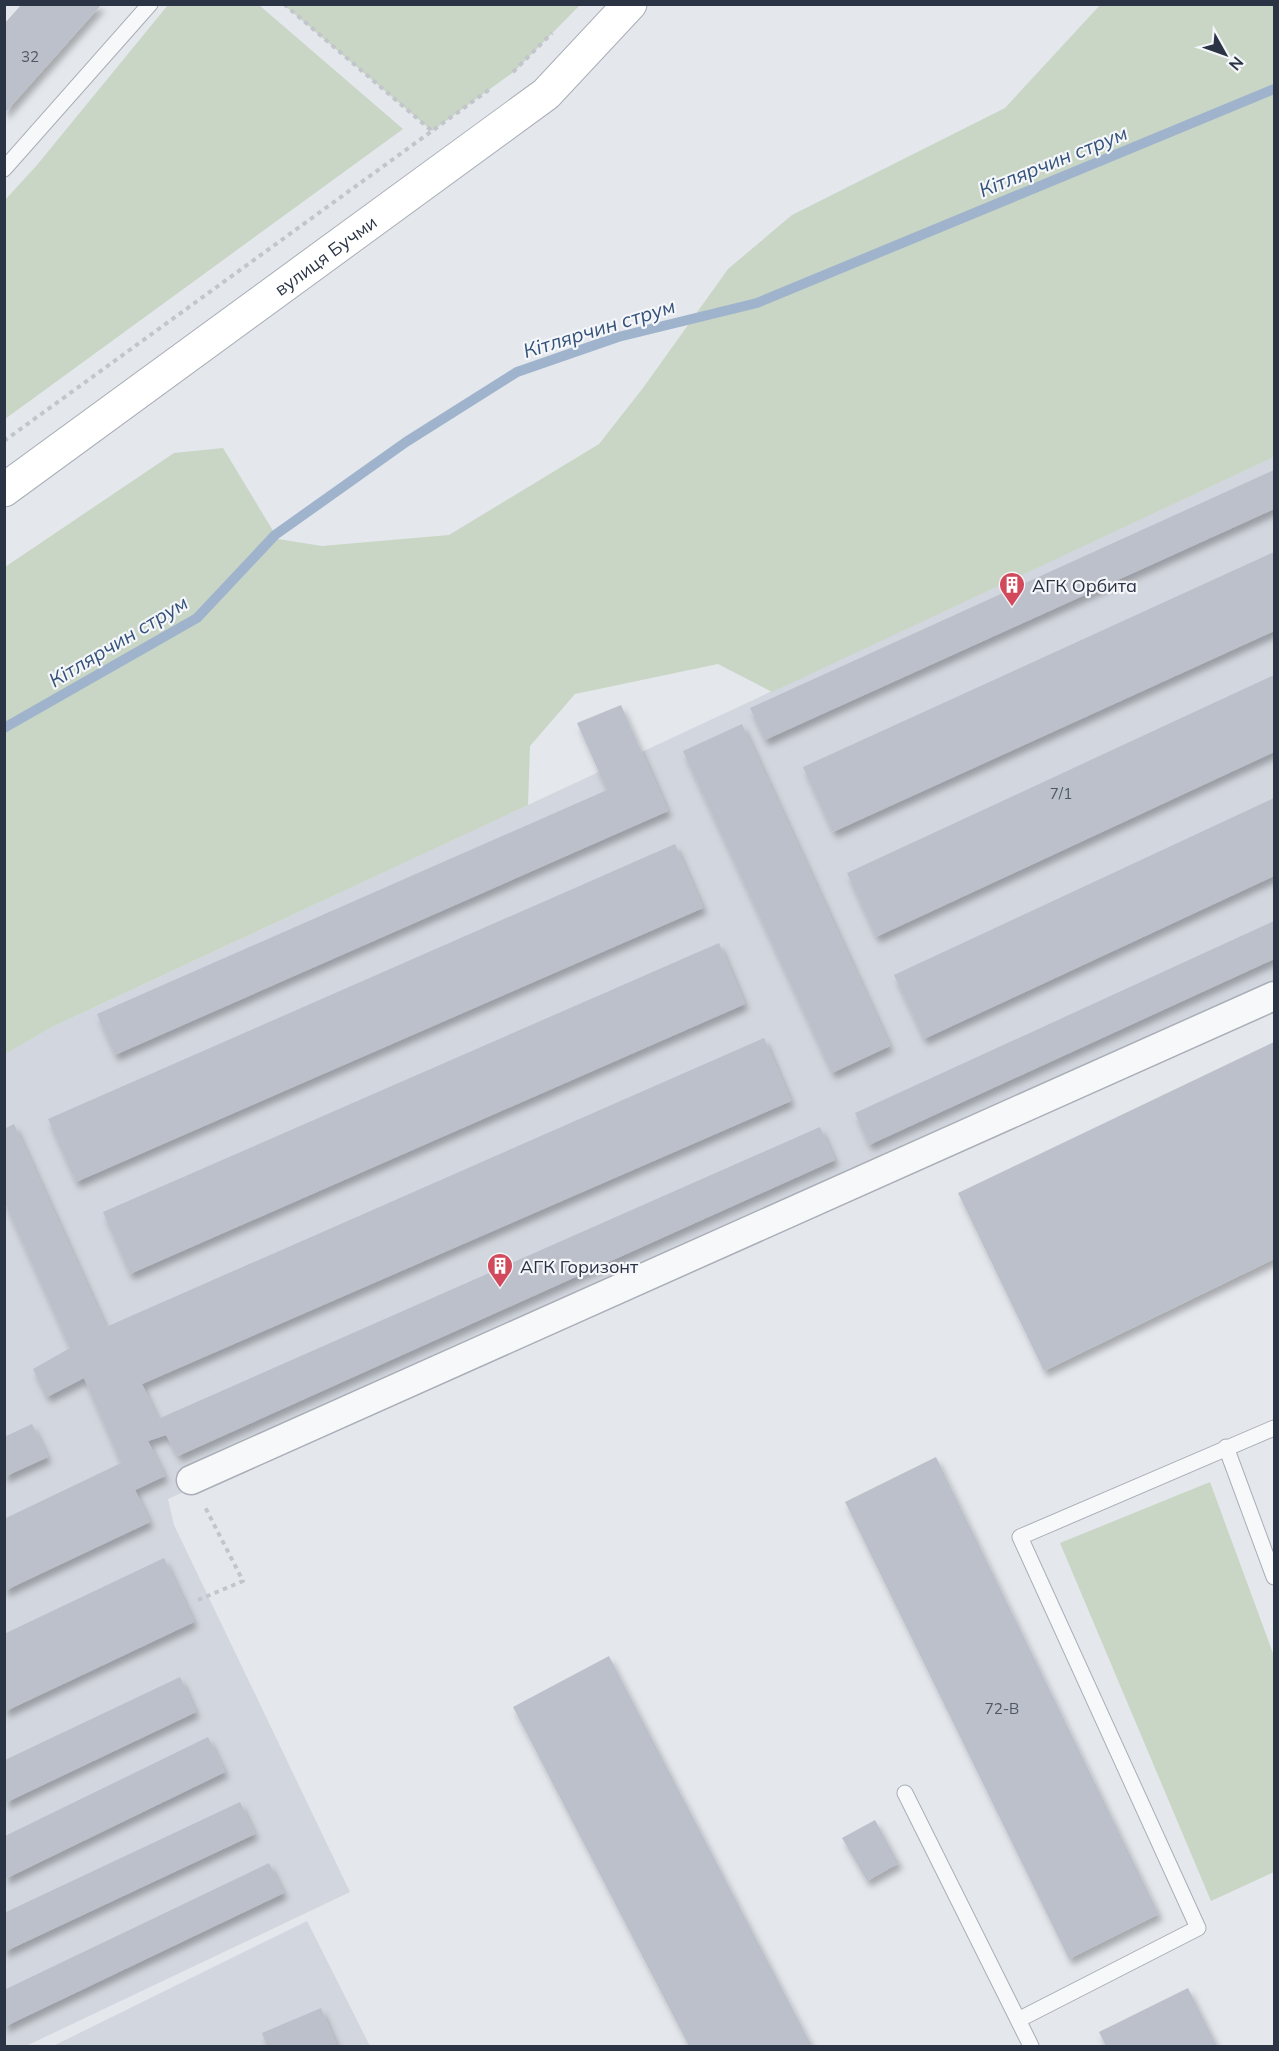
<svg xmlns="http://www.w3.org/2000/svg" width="1279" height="2051" font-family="Mulish,sans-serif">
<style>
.built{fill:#d2d6de}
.green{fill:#c9d6c5}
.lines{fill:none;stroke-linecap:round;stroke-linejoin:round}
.stream{stroke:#9fb4cc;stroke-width:10}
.building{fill:#bbc0ca;filter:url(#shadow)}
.lane-casing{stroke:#a9aeb7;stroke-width:17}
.street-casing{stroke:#a9aeb7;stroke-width:31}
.secondary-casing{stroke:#a9aeb7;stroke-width:35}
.path{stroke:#c2c5cb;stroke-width:4;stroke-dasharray:4.5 4.5;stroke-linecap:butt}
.lane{stroke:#f7f8fa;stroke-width:15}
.street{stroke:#f7f8fa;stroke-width:28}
.secondary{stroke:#fff;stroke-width:33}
.labels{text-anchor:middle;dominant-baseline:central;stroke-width:4.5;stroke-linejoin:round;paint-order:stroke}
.number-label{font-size:15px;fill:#4f5766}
.street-label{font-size:18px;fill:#2b3445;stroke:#f4f6f9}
.poi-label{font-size:18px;fill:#2b3445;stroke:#f4f6f9;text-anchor:start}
.water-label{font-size:20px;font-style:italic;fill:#34527a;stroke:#f4f6f9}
</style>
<defs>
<filter id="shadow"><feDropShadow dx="3.5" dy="6" stdDeviation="3" flood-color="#0004"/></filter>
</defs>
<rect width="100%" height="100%" fill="#e4e7ec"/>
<path class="built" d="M 1274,457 L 1274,983 L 855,1183 L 168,1499 L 174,1525 L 350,1892 L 26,2046 L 4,2046 L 4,1054 L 52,1027 Z
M 307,1921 L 370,2046 L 53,2046 Z"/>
<path class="green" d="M 1101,4 L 1274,5 L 1274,457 L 772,692 L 718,664 L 575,694 L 530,746 L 528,805 L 52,1027 L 5,1054 L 5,567 L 174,453 L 223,448 L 278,539 L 322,546 L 449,535 L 599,444 L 643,388 L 728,269 L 792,215 L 1005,108 Z
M 168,5 L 259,5 L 403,129 L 5,419 L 5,200 L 37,165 Z
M 578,5 L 579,6 L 515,71 L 432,131 L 284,5 Z
M 1210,1482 L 1274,1656 L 1274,1872 L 1211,1901 L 1060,1543 Z"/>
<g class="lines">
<path class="stream" d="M 4,728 L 197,618 L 275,535 L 406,442 L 517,372 L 618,337 L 757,303 L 1274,89"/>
</g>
<path class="building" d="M 22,4 L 102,4 L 4,114 L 4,24 Z
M 1274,470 L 1274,509 L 765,740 L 750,708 Z
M 1274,552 L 1274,631 L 833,832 L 803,767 Z
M 1274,675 L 1274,752 L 876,937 L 847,873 Z
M 621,705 L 668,811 L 115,1055 L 97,1014 L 607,790 L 577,723 Z
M 742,724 L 890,1046 L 832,1073 L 683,751 Z
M 1274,798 L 1274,876 L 924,1039 L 894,975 Z
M 675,844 L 703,908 L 76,1182 L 48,1119 Z
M 1274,921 L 1274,959 L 869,1145 L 855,1113 Z
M 719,943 L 745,1004 L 130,1274 L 103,1212 Z
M 764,1038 L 791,1101 L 142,1384 L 158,1419 L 820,1127 L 835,1160 L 178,1456 L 166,1435 L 148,1441 L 165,1476 L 135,1490 L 150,1522 L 4,1591 L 4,1519 L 121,1463 L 84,1378 L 47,1397 L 33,1369 L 70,1348 L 4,1201 L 4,1129 L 14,1124 L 106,1327 Z
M 1274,1042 L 1274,1259 L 1044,1371 L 958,1193 Z
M 32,1424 L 48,1457 L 4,1477 L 4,1437 Z
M 936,1457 L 1159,1914 L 1069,1959 L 845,1502 Z
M 164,1558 L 194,1622 L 4,1712 L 4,1634 Z
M 609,1656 L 812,2046 L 689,2046 L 513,1707 Z
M 180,1677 L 196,1712 L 5,1803 L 5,1760 Z
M 208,1737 L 225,1772 L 5,1879 L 5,1836 Z
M 240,1802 L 255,1834 L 4,1952 L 4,1913 Z
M 875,1820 L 899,1863 L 867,1881 L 842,1838 Z
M 269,1863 L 284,1893 L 4,2027 L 4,1990 Z
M 1188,1988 L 1217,2046 L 1106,2046 L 1099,2032 Z
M 321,2008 L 337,2046 L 267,2046 L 262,2033 Z"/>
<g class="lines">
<defs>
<path id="lane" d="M 4,169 L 150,4
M 1226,1447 L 1274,1577
M 905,1793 L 1031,2046
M 1018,2020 L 1198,1928 L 1020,1537 L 1274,1428"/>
<path id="street" d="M 191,1480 L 1274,996"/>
<g id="secondary">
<path id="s1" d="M 4,490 L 546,94 L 630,4"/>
</g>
</defs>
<use href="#lane" class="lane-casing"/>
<use href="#street" class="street-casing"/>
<use href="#secondary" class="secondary-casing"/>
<path class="path" d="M 284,4 L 432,131
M 513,72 L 552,33
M 4,441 L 490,89
M 198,1600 L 243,1581 L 205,1507"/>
<use href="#lane" class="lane"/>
<use href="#street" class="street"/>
<use href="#secondary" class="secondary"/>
</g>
<defs>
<symbol id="building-pin" viewBox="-11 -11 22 30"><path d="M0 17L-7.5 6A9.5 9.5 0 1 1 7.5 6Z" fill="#d1495b" stroke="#f4f6f9"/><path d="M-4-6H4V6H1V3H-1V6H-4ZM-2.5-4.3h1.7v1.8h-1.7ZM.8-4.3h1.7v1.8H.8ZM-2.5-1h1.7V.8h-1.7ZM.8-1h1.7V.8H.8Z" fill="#fff"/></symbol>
</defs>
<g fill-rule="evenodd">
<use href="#building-pin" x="997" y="570" width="30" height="40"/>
<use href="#building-pin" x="485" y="1251" width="30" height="40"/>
</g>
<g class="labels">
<g class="number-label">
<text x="30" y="56">32</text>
<text x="1061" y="793">7/1</text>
<text x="1002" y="1708">72-В</text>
</g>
<g class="street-label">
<text stroke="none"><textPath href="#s1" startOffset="398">вулиця Бучми</textPath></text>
</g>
<g class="poi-label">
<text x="1032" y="585">АГК Орбита</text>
<text x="520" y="1266">АГК Горизонт</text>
</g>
<g class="water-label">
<text transform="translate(1053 161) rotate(-22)">Кітлярчин струм</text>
<text transform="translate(599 328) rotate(-17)">Кітлярчин струм</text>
<text transform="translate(118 641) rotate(-31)">Кітлярчин струм</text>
</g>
</g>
<rect width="1279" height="2051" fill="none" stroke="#2b3445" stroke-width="12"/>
<g transform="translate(1225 54) rotate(130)" stroke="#f4f6f9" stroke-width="4.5" paint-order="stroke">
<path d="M0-4.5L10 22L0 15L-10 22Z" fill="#2b3445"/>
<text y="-9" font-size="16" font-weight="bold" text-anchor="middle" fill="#2b3445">N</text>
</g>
</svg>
